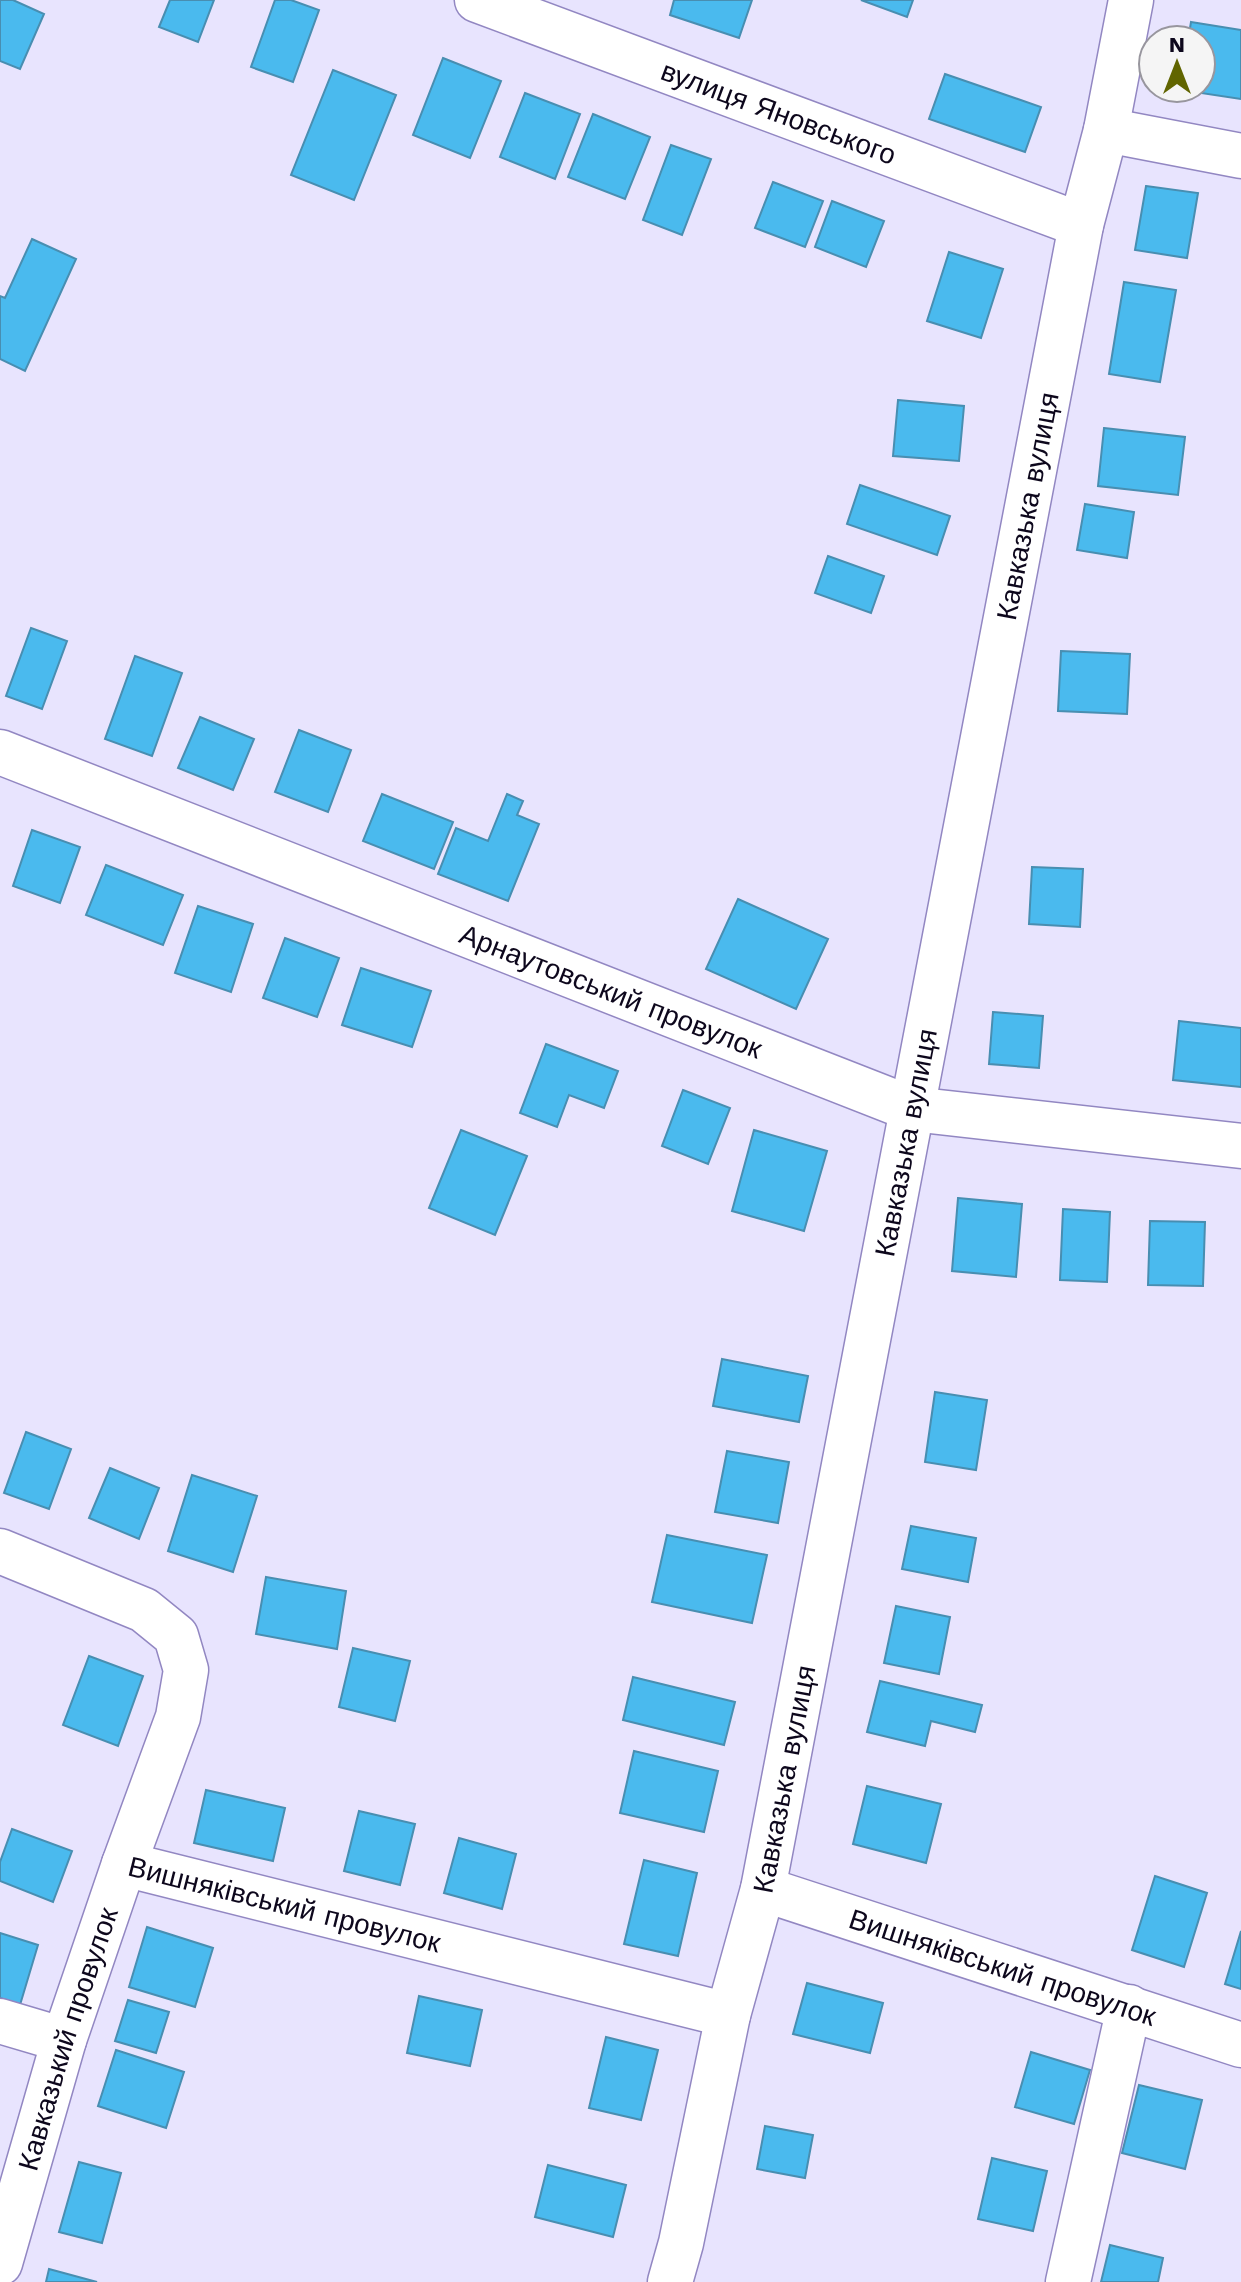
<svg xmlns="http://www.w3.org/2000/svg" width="1241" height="2282" font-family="'Work Sans',sans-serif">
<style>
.building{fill:#4abaee;stroke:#488eb1;stroke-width:2}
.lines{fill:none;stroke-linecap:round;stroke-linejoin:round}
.minor-casing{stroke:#9287c2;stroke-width:47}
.minor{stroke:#fff;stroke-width:44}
.labels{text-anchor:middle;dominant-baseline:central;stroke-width:7;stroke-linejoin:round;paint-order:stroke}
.street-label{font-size:28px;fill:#0d071c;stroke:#f5f5f5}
</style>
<rect width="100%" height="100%" fill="#e8e4fe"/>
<path class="building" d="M 0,0 L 13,0 L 44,14 L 20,69 L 0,61 Z
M 170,0 L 214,0 L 198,42 L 159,27 Z
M 275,0 L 291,0 L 319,10 L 293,82 L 251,67 Z
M 674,0 L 752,0 L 739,38 L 670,15 Z
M 861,0 L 913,0 L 907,17 Z
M 1191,22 L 1241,30 L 1241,99 L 1181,90 L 1181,88 L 1201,88 L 1201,40 L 1188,40 Z
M 443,58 L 501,81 L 470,158 L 413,135 Z
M 333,70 L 396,95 L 354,200 L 291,175 Z
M 945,74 L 1041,107 L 1025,152 L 929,119 Z
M 525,93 L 580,114 L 555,179 L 500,157 Z
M 593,114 L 650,137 L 625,199 L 568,177 Z
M 671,145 L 711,159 L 682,235 L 643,220 Z
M 773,182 L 823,201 L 805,247 L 755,228 Z
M 1146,186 L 1198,193 L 1187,258 L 1135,250 Z
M 832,201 L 884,221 L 866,267 L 815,247 Z
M 32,239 L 76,259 L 25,371 L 0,359 L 0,296 L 5,298 Z
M 949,252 L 1003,269 L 981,338 L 927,321 Z
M 1124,282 L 1176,290 L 1160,382 L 1109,374 Z
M 898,400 L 964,406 L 959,461 L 893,456 Z
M 1104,428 L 1185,437 L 1178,495 L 1098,486 Z
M 860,485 L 950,516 L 937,555 L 847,524 Z
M 1085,504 L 1134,512 L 1127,558 L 1077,550 Z
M 828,556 L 884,576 L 871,613 L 815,593 Z
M 31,628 L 67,641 L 42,709 L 6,696 Z
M 1061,651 L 1130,654 L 1127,714 L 1058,711 Z
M 135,656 L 182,673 L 152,756 L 105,739 Z
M 200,717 L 254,739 L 233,790 L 178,768 Z
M 299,730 L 351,750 L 328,812 L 275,792 Z
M 382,794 L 453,822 L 434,869 L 363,841 Z
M 507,794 L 523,801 L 517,815 L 539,824 L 508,901 L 438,874 L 456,828 L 488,841 Z
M 32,830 L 80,847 L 60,903 L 13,886 Z
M 106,865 L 183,895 L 163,945 L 86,915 Z
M 1032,867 L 1083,869 L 1080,927 L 1029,924 Z
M 738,899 L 828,939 L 796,1009 L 706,969 Z
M 198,906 L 253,924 L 231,992 L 175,973 Z
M 285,938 L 339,958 L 317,1017 L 263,998 Z
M 361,968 L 431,991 L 412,1047 L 342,1025 Z
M 993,1012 L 1043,1016 L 1039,1068 L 989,1064 Z
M 1179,1021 L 1241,1028 L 1241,1087 L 1173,1080 Z
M 546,1044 L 618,1071 L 604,1108 L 569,1095 L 557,1127 L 520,1113 Z
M 683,1090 L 730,1108 L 708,1164 L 662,1146 Z
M 461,1130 L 527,1156 L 495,1235 L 429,1208 Z
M 754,1130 L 827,1151 L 804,1231 L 732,1211 Z
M 958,1198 L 1022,1204 L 1016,1277 L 952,1271 Z
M 1063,1209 L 1110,1212 L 1107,1282 L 1060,1280 Z
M 1150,1221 L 1205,1222 L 1203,1286 L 1148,1285 Z
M 722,1359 L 808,1376 L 799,1422 L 713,1406 Z
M 935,1392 L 987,1400 L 976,1470 L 925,1462 Z
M 26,1432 L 71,1449 L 49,1509 L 4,1493 Z
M 727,1451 L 789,1462 L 778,1523 L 715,1512 Z
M 110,1468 L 159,1488 L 139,1539 L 89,1518 Z
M 192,1475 L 257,1496 L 233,1572 L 168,1551 Z
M 911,1526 L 976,1538 L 968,1582 L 902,1569 Z
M 667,1535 L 767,1555 L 752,1623 L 652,1602 Z
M 266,1577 L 346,1591 L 337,1649 L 256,1634 Z
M 896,1606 L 950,1617 L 939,1674 L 884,1663 Z
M 353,1648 L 410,1661 L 395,1721 L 339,1707 Z
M 89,1656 L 143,1676 L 118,1746 L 63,1725 Z
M 633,1677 L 735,1702 L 724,1745 L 623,1720 Z
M 880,1681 L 982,1705 L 975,1732 L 931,1721 L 925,1746 L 867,1732 Z
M 634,1751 L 718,1771 L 704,1832 L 620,1813 Z
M 867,1786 L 941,1804 L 926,1863 L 853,1844 Z
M 206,1790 L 285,1808 L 273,1861 L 194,1843 Z
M 359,1811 L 415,1824 L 400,1885 L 344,1871 Z
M 12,1829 L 72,1851 L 53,1902 L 0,1881 L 0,1862 Z
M 459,1838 L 516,1854 L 502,1909 L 444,1893 Z
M 644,1860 L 697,1873 L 678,1956 L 624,1944 Z
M 1155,1876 L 1207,1893 L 1184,1967 L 1132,1950 Z
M 147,1927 L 213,1948 L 195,2007 L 129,1987 Z
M 1241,1931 L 1241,1989 L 1225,1984 Z
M 0,1933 L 38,1945 L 20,2005 L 0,1998 Z
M 807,1983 L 883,2003 L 870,2053 L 793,2034 Z
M 419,1996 L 482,2010 L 470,2066 L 407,2053 Z
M 128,2000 L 169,2012 L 156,2053 L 115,2041 Z
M 606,2037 L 658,2050 L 641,2120 L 589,2108 Z
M 116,2050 L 184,2072 L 166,2128 L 98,2106 Z
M 1031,2052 L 1090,2070 L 1074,2124 L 1015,2107 Z
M 1139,2085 L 1202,2100 L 1185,2169 L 1122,2153 Z
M 765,2126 L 813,2135 L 805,2178 L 757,2169 Z
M 992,2158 L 1047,2171 L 1033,2231 L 978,2219 Z
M 79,2162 L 121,2173 L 102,2243 L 59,2232 Z
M 548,2165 L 626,2185 L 613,2237 L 535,2217 Z
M 1110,2245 L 1163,2258 L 1158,2282 L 1101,2282 Z
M 49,2269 L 97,2282 L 46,2282 Z"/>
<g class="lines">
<defs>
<g id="minor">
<path id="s1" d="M 477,0 L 1081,225"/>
<path d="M 1106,130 L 1241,156"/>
<path id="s2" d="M 0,752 L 912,1109 L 1241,1146"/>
<path id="s3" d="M 0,1551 L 144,1610 L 176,1636 L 186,1670 L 178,1717 L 124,1864 L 728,2015"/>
<path id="s4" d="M 763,1889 L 1241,2045"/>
<path d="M 0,2021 L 64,2040"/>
<path id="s5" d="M 0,2263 L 64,2040 L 124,1864"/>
<path id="s6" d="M 670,2282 L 681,2243 L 728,2015 L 763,1889 L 1081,225 L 1106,130 L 1131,0"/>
<path d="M 1068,2282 L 1129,2007"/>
</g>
</defs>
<use href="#minor" class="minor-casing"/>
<use href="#minor" class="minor"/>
</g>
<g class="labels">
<g class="street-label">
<text stroke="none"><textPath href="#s1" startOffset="322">вулиця Яновського</textPath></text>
<text stroke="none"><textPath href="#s6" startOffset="1812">Кавказька вулиця</textPath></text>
<text stroke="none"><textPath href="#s2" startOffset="656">Арнаутовський провулок</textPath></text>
<text stroke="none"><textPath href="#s6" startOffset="1164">Кавказька вулиця</textPath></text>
<text stroke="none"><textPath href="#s6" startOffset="516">Кавказька вулиця</textPath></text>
<text stroke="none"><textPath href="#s3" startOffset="602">Вишняківський провулок</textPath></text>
<text stroke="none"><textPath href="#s4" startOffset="252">Вишняківський провулок</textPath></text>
<text stroke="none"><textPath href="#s5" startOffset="234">Кавказький провулок</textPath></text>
</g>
</g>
<g transform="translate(1177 64)"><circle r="38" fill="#f5f5f5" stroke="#98969e" stroke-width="2"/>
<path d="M0-6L14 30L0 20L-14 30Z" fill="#616500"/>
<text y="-12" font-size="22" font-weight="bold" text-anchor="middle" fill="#0d071c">N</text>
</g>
</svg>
